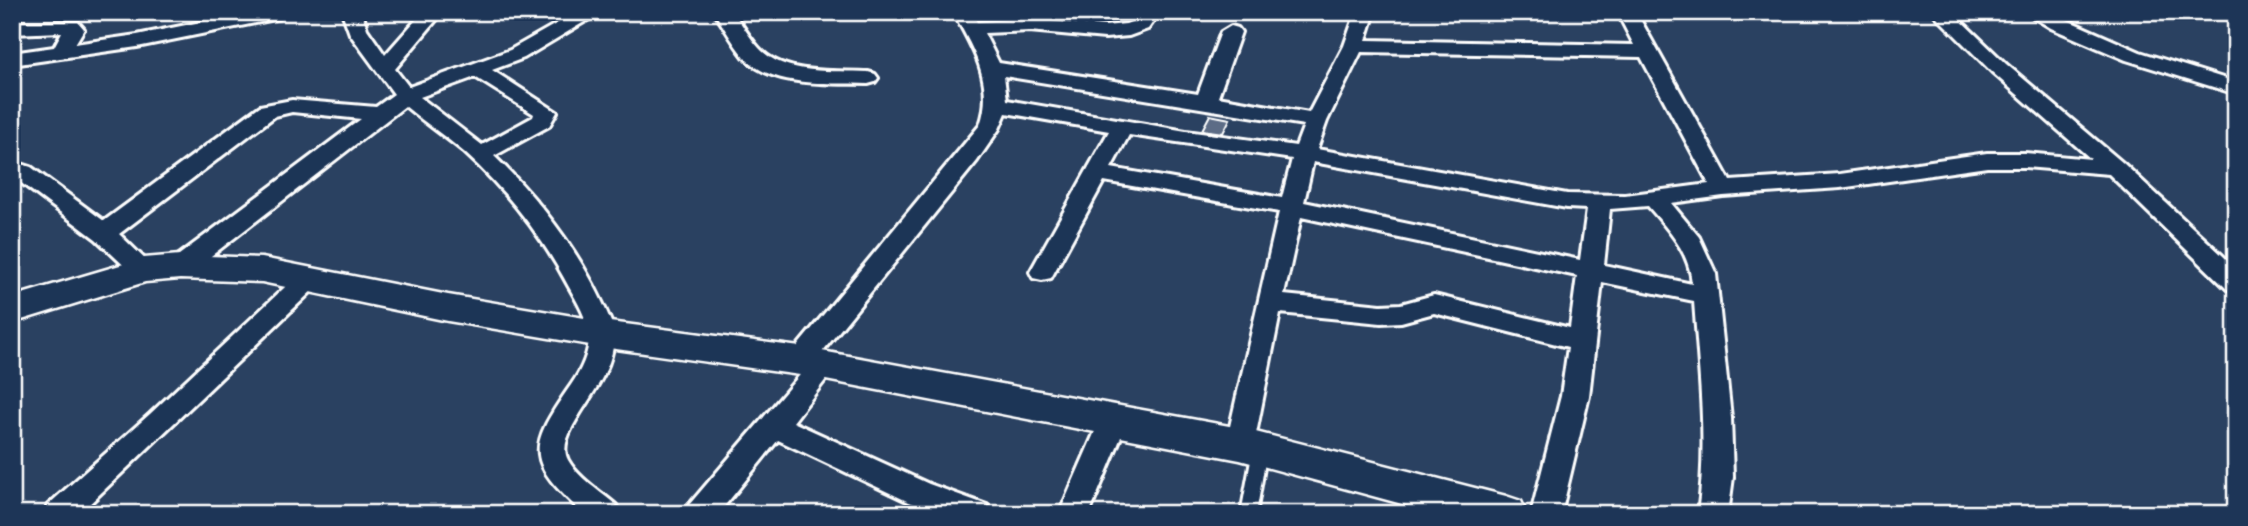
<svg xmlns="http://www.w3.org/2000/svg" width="2248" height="526" font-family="Sriracha,sans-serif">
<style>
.building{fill:#5b6c86;stroke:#fff;stroke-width:2}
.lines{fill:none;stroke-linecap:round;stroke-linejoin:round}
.service-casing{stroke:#fff;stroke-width:6}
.minor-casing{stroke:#fff;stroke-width:6}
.secondary-casing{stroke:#fff;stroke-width:5}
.service{fill:#1d3557;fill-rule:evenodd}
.minor{fill:#1d3557;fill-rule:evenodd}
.secondary{fill:#1d3557;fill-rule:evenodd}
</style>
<rect width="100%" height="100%" fill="#2a4161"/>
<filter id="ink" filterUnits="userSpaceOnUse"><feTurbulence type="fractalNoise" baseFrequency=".0143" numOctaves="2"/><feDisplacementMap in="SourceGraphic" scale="14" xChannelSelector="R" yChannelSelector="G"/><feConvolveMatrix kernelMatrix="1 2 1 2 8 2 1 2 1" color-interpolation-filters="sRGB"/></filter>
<g filter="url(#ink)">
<path class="building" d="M 1210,115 L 1230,119 L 1223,133 L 1202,130 Z"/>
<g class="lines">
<defs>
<path id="service" d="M 1260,444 L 1265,446 L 1267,450 L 1256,514 L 1241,514 L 1253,450 L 1255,446 Z"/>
<path id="minor" d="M 250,12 L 289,12 L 280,18 L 137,47 L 12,65 L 12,53 L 54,47 L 62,32 L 12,34 L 12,22 L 78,22 L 84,29 L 75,44 L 137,35 Z
M 342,12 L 362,12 L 367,29 L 385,55 L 423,12 L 443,12 L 395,69 L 409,87 L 510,50 L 577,12 L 601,12 L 524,58 L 492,70 L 557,112 L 549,126 L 494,156 C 543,203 585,259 611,322 C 629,375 550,428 568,460 C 578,478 601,492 616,505 L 620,514 L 584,514 C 526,461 526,449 571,385 C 581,371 589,354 589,336 C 588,319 577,301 569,287 C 542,236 507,191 464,152 C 445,136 424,122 405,106 L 189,273 L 180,275 L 171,273 L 168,267 L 171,261 L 361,119 L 292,112 L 275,116 L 119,234 L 156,270 L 153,276 L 144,278 L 135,276 L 96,239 L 12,176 L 12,161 L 31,167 L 104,221 L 260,106 L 292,100 L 376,107 L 394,94 L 350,34 ZM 475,77 L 534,114 L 533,117 L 482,145 L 420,97 Z
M 714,12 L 733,12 C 742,24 749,37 759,48 C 784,76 834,70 868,72 L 875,74 L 878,78 L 875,82 L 868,84 C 830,83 772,88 744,57 C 733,43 724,27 714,12 Z
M 953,12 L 972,12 L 977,22 L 1029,19 L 1105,26 L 1126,24 L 1134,21 L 1141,12 L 1160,12 L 1148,29 L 1129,36 L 1105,38 L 1029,31 L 984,33 L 999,63 L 1198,94 L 1221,32 L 1231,26 L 1238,28 L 1241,32 L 1218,97 L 1309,113 L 1344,46 L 1356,12 L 1375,12 L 1366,40 L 1634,45 L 1617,12 L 1636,12 L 1730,181 L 1840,174 L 1987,153 L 2025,153 L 2091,159 L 1992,72 L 1932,12 L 1952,12 L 2006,64 L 2123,163 L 2236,268 L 2236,292 L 2227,289 L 2109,174 L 2025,167 L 1987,167 L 1840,188 L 1723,196 L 1671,203 L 1699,237 L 1716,274 L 1731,418 L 1733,477 L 1728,514 L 1698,514 C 1708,443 1699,372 1694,301 L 1602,282 L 1589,396 L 1561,514 L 1531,514 L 1561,396 L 1568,347 L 1434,313 L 1401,322 L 1381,323 L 1280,313 L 1254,444 L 1250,452 L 1240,455 L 1230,452 L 1226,444 L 1279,212 L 1104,181 L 1051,278 L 1042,280 L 1033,278 L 1030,272 L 1109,131 L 1006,113 L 999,129 L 977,161 L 818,357 L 824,355 L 833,358 L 837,365 L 793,422 L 929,484 L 987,505 L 991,514 L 941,514 L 909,502 L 778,440 L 718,514 L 685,514 L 689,505 L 805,369 L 791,368 L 787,361 L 791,354 L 980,125 C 995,83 973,48 953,12 ZM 1361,52 L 1641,57 L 1709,184 L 1625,195 L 1567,194 L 1317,149 L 1327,121 ZM 1004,76 L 1304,125 L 1296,146 L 1186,131 L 1007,100 ZM 1129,135 L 1292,159 L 1282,198 L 1111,168 ZM 1313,162 L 1567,208 L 1587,209 L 1580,260 L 1304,202 ZM 1648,206 C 1668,229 1690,252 1692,284 L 1604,265 L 1610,209 ZM 1301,217 L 1577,276 L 1570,328 L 1434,295 L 1401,304 L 1381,305 L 1284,295 Z
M 2025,12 L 2049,12 L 2140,52 L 2236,82 L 2236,94 L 2126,60 L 2051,28 Z
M 309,270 L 318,273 L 321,279 L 318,285 L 79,514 L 44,514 L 48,505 L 150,414 L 300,273 Z
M 1114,409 L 1124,412 L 1128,420 L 1089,514 L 1059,514 L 1100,420 L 1104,412 Z"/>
<path id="secondary" d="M 180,255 L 262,258 L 448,295 L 602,321 L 800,347 L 1240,428 L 1506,496 L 1521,501 L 1527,514 L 1439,514 L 1240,460 L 800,375 L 602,347 L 448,321 L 262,282 L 180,279 L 145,282 L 12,323 L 12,297 L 144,258 Z"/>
</defs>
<use href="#service" class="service-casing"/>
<use href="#minor" class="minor-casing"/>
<use href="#secondary" class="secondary-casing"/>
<use href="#service" class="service"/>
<use href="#minor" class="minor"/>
<use href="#secondary" class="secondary"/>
</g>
</g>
<rect width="2248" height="526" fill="none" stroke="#1d3557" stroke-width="42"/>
<rect x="21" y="21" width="2206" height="484" fill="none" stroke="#fff" stroke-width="2.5" filter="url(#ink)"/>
</svg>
